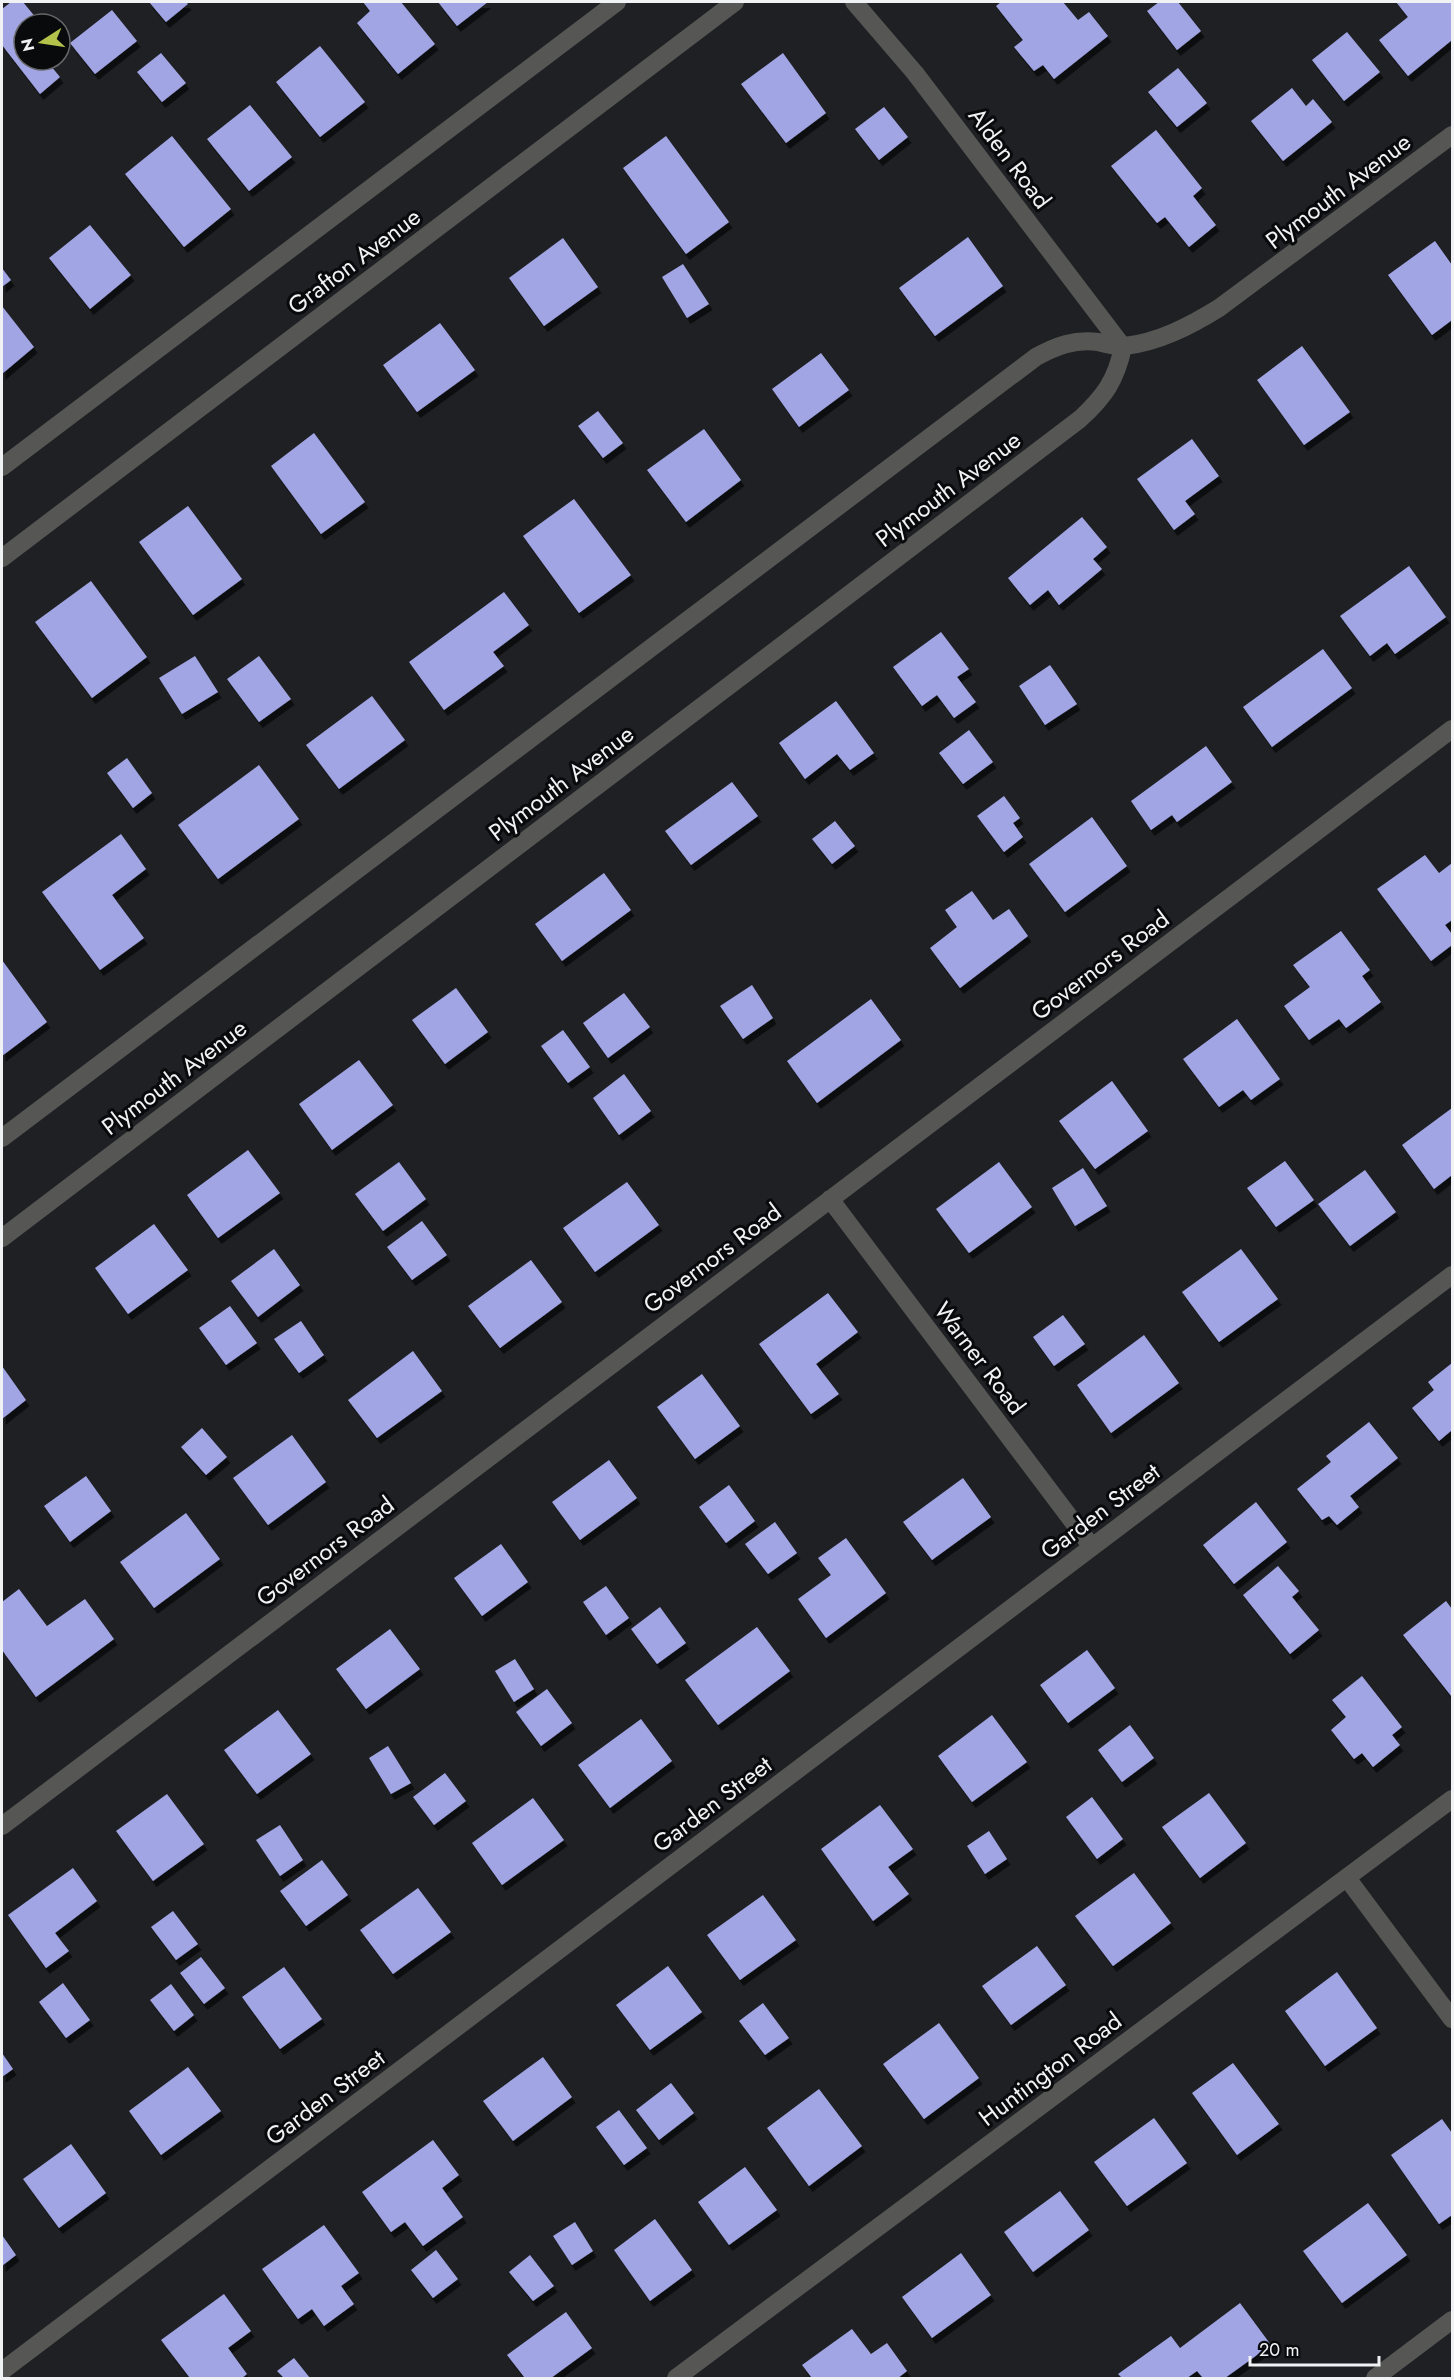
<svg xmlns="http://www.w3.org/2000/svg" width="1454" height="2380" font-family="Jost,sans-serif">
<style>
.building{fill:#a1a5e4;filter:url(#shadow)}
.lines{fill:none;stroke-linecap:round;stroke-linejoin:round}
.minor{stroke:#565654;stroke-width:18}
.labels{text-anchor:middle;dominant-baseline:central;stroke-width:6;stroke-linejoin:round;paint-order:stroke}
.street-label{font-size:24px;fill:#f1f2f4;stroke:#090a0b}
</style>
<defs>
<filter id="shadow"><feDropShadow dx="3.5" dy="6" stdDeviation="0" flood-color="#0009"/></filter>
</defs>
<rect width="100%" height="100%" fill="#1f2023"/>
<path class="building" d="M 11,2 L 23,2 L 41,24 L 24,24 L 24,60 L 46,60 L 60,77 L 40,94 L 2,45 L 2,9 Z
M 149,2 L 186,2 L 188,4 L 166,22 Z
M 363,2 L 401,2 L 435,44 L 398,74 L 357,23 L 370,11 Z
M 438,2 L 488,2 L 457,26 Z
M 1001,2 L 1063,2 L 1078,20 L 1089,12 L 1108,36 L 1054,79 L 1043,65 L 1034,71 L 1014,47 L 1023,40 L 996,6 Z
M 1159,2 L 1178,2 L 1201,31 L 1177,50 L 1147,11 Z
M 1396,2 L 1452,2 L 1452,40 L 1408,76 L 1379,40 L 1408,17 Z
M 112,10 L 137,41 L 95,74 L 70,43 Z
M 1347,32 L 1380,72 L 1344,101 L 1312,60 Z
M 320,46 L 365,102 L 320,137 L 276,82 Z
M 161,53 L 186,83 L 162,102 L 137,72 Z
M 783,53 L 826,113 L 786,143 L 741,84 Z
M 1178,68 L 1207,103 L 1177,127 L 1148,92 Z
M 1292,88 L 1306,106 L 1313,99 L 1332,122 L 1283,161 L 1251,121 Z
M 250,105 L 292,157 L 249,191 L 207,139 Z
M 884,107 L 908,137 L 879,160 L 855,129 Z
M 1156,130 L 1202,188 L 1193,196 L 1216,225 L 1189,247 L 1165,217 L 1157,223 L 1111,166 Z
M 172,136 L 231,209 L 184,247 L 125,174 Z
M 666,136 L 729,222 L 686,254 L 623,168 Z
M 90,225 L 131,275 L 90,309 L 49,258 Z
M 968,237 L 1003,286 L 935,336 L 899,288 Z
M 563,238 L 598,287 L 544,326 L 509,278 Z
M 1435,241 L 1452,265 L 1452,320 L 1432,335 L 1388,275 Z
M 683,264 L 709,304 L 687,318 L 662,277 Z
M 2,268 L 11,280 L 2,287 Z
M 2,306 L 34,347 L 2,374 Z
M 440,323 L 475,370 L 417,412 L 383,365 Z
M 1302,346 L 1350,412 L 1304,445 L 1257,380 Z
M 821,353 L 849,390 L 799,427 L 772,389 Z
M 598,411 L 623,443 L 603,458 L 578,426 Z
M 704,429 L 741,480 L 686,522 L 647,470 Z
M 314,433 L 365,502 L 321,534 L 271,466 Z
M 1192,439 L 1219,476 L 1185,501 L 1195,514 L 1174,530 L 1137,479 Z
M 574,499 L 631,575 L 579,613 L 523,536 Z
M 188,506 L 242,579 L 193,615 L 139,542 Z
M 1082,517 L 1107,547 L 1093,559 L 1102,569 L 1059,605 L 1048,590 L 1030,605 L 1008,578 Z
M 1409,566 L 1446,617 L 1395,654 L 1387,643 L 1370,656 L 1340,616 Z
M 91,581 L 147,657 L 92,698 L 35,622 Z
M 504,592 L 529,625 L 493,652 L 504,666 L 444,710 L 409,662 Z
M 941,632 L 969,669 L 957,677 L 976,702 L 954,718 L 937,695 L 922,706 L 893,667 Z
M 1323,649 L 1352,688 L 1272,747 L 1243,707 Z
M 195,656 L 218,692 L 182,714 L 159,678 Z
M 259,656 L 291,699 L 259,722 L 227,679 Z
M 1050,665 L 1077,704 L 1045,725 L 1019,686 Z
M 372,696 L 405,740 L 339,789 L 306,745 Z
M 836,701 L 874,753 L 850,770 L 837,754 L 805,779 L 779,743 Z
M 969,730 L 993,762 L 963,784 L 939,753 Z
M 1206,746 L 1232,782 L 1177,822 L 1172,815 L 1151,830 L 1131,801 Z
M 127,758 L 152,793 L 133,808 L 107,773 Z
M 259,765 L 299,819 L 218,879 L 178,825 Z
M 732,782 L 758,816 L 691,865 L 665,831 Z
M 1004,796 L 1020,818 L 1013,823 L 1023,837 L 1004,852 L 977,816 Z
M 1092,817 L 1127,866 L 1065,912 L 1029,864 Z
M 835,821 L 855,846 L 832,864 L 812,839 Z
M 121,834 L 146,869 L 112,895 L 144,938 L 100,970 L 42,892 Z
M 1425,855 L 1439,873 L 1452,863 L 1452,920 L 1445,925 L 1452,934 L 1452,945 L 1431,961 L 1377,889 Z
M 604,873 L 631,910 L 562,961 L 535,924 Z
M 972,891 L 993,920 L 1009,909 L 1028,936 L 960,988 L 930,948 L 957,927 L 945,910 Z
M 1341,931 L 1370,970 L 1362,976 L 1381,1002 L 1346,1028 L 1339,1019 L 1309,1040 L 1284,1006 L 1310,987 L 1293,965 Z
M 2,960 L 47,1022 L 2,1056 Z
M 752,985 L 773,1018 L 743,1039 L 720,1006 Z
M 456,988 L 488,1032 L 445,1064 L 412,1020 Z
M 624,993 L 650,1027 L 608,1058 L 583,1023 Z
M 871,999 L 901,1040 L 817,1103 L 787,1061 Z
M 1237,1019 L 1280,1079 L 1251,1100 L 1243,1090 L 1219,1107 L 1183,1059 Z
M 563,1030 L 590,1067 L 568,1083 L 541,1046 Z
M 359,1060 L 393,1105 L 332,1150 L 299,1104 Z
M 624,1074 L 651,1111 L 619,1135 L 593,1098 Z
M 1112,1081 L 1148,1131 L 1095,1169 L 1059,1121 Z
M 1452,1108 L 1452,1175 L 1434,1189 L 1402,1145 Z
M 248,1150 L 280,1193 L 218,1238 L 187,1195 Z
M 1285,1161 L 1314,1200 L 1276,1227 L 1247,1188 Z
M 399,1162 L 426,1199 L 383,1231 L 355,1194 Z
M 999,1162 L 1032,1207 L 969,1253 L 936,1209 Z
M 1083,1168 L 1107,1206 L 1075,1226 L 1052,1188 Z
M 1365,1170 L 1396,1212 L 1350,1246 L 1318,1204 Z
M 627,1182 L 659,1225 L 595,1272 L 563,1228 Z
M 422,1221 L 447,1255 L 412,1280 L 387,1247 Z
M 154,1224 L 188,1270 L 128,1314 L 95,1268 Z
M 274,1249 L 300,1285 L 258,1317 L 231,1281 Z
M 1241,1249 L 1278,1299 L 1219,1342 L 1182,1292 Z
M 531,1260 L 562,1302 L 500,1348 L 468,1306 Z
M 828,1293 L 858,1332 L 816,1364 L 839,1394 L 811,1414 L 759,1344 Z
M 230,1306 L 257,1343 L 226,1365 L 199,1328 Z
M 1063,1315 L 1085,1344 L 1054,1366 L 1033,1337 Z
M 301,1321 L 324,1355 L 299,1373 L 274,1339 Z
M 1144,1335 L 1179,1383 L 1111,1433 L 1077,1385 Z
M 413,1351 L 442,1391 L 377,1438 L 348,1400 Z
M 1452,1363 L 1452,1430 L 1439,1441 L 1412,1408 L 1434,1390 L 1428,1382 Z
M 2,1366 L 26,1400 L 2,1419 Z
M 702,1374 L 740,1426 L 695,1459 L 657,1407 Z
M 1369,1422 L 1398,1458 L 1350,1496 L 1359,1507 L 1337,1525 L 1329,1516 L 1322,1520 L 1297,1489 L 1331,1462 L 1326,1456 Z
M 202,1428 L 227,1457 L 206,1475 L 181,1447 Z
M 292,1435 L 326,1482 L 268,1525 L 233,1478 Z
M 609,1460 L 637,1498 L 580,1540 L 552,1502 Z
M 86,1476 L 111,1511 L 70,1542 L 44,1506 Z
M 963,1478 L 991,1517 L 932,1560 L 903,1522 Z
M 729,1485 L 755,1521 L 726,1543 L 699,1507 Z
M 1256,1502 L 1287,1542 L 1234,1584 L 1203,1545 Z
M 186,1513 L 220,1559 L 154,1608 L 120,1562 Z
M 775,1522 L 797,1553 L 768,1574 L 745,1544 Z
M 846,1538 L 886,1593 L 826,1638 L 798,1599 L 831,1575 L 818,1558 Z
M 501,1544 L 528,1582 L 482,1616 L 454,1578 Z
M 1278,1566 L 1299,1591 L 1292,1597 L 1319,1630 L 1290,1654 L 1243,1595 Z
M 606,1586 L 629,1618 L 606,1635 L 583,1602 Z
M 19,1589 L 47,1626 L 85,1599 L 114,1639 L 36,1697 L 2,1650 L 2,1602 Z
M 1446,1601 L 1452,1609 L 1452,1697 L 1403,1635 Z
M 660,1607 L 686,1643 L 657,1664 L 631,1629 Z
M 757,1627 L 790,1671 L 718,1725 L 685,1680 Z
M 390,1629 L 420,1669 L 366,1709 L 336,1669 Z
M 1087,1650 L 1115,1688 L 1068,1723 L 1040,1685 Z
M 515,1659 L 534,1689 L 514,1702 L 495,1671 Z
M 1362,1676 L 1402,1727 L 1392,1735 L 1400,1745 L 1373,1767 L 1362,1753 L 1354,1759 L 1331,1730 L 1346,1717 L 1332,1700 Z
M 547,1689 L 572,1723 L 541,1746 L 516,1712 Z
M 278,1710 L 311,1754 L 257,1794 L 224,1750 Z
M 992,1715 L 1027,1762 L 972,1802 L 938,1756 Z
M 641,1719 L 672,1761 L 610,1808 L 578,1765 Z
M 1130,1725 L 1154,1758 L 1122,1782 L 1098,1750 Z
M 388,1746 L 411,1783 L 391,1794 L 369,1758 Z
M 445,1773 L 466,1801 L 434,1825 L 413,1797 Z
M 1209,1793 L 1246,1843 L 1200,1878 L 1162,1827 Z
M 167,1794 L 204,1844 L 153,1881 L 116,1831 Z
M 1092,1797 L 1123,1839 L 1097,1859 L 1066,1817 Z
M 533,1798 L 564,1840 L 502,1885 L 472,1843 Z
M 880,1805 L 913,1849 L 888,1867 L 909,1894 L 873,1921 L 821,1849 Z
M 280,1825 L 303,1860 L 280,1876 L 256,1840 Z
M 989,1831 L 1007,1859 L 985,1874 L 967,1846 Z
M 322,1860 L 348,1895 L 306,1926 L 280,1891 Z
M 73,1868 L 97,1901 L 55,1933 L 69,1951 L 46,1968 L 8,1915 Z
M 1134,1873 L 1171,1923 L 1113,1966 L 1075,1916 Z
M 418,1888 L 451,1932 L 393,1974 L 360,1930 Z
M 763,1895 L 796,1940 L 740,1980 L 707,1935 Z
M 173,1911 L 198,1944 L 176,1960 L 151,1927 Z
M 1037,1946 L 1066,1985 L 1011,2025 L 982,1986 Z
M 201,1957 L 225,1988 L 204,2004 L 180,1973 Z
M 668,1966 L 702,2012 L 650,2050 L 616,2005 Z
M 284,1967 L 322,2019 L 280,2049 L 242,1997 Z
M 1337,1972 L 1377,2028 L 1325,2066 L 1285,2011 Z
M 63,1983 L 90,2020 L 66,2038 L 39,2002 Z
M 171,1984 L 194,2015 L 174,2031 L 150,2000 Z
M 763,2003 L 789,2038 L 765,2055 L 739,2021 Z
M 939,2023 L 979,2078 L 924,2119 L 883,2064 Z
M 2,2053 L 13,2069 L 2,2077 Z
M 543,2057 L 572,2097 L 513,2141 L 483,2101 Z
M 1233,2063 L 1279,2124 L 1237,2155 L 1192,2093 Z
M 188,2067 L 221,2111 L 161,2155 L 129,2111 Z
M 671,2083 L 694,2113 L 659,2140 L 636,2110 Z
M 819,2089 L 862,2146 L 809,2186 L 767,2128 Z
M 619,2110 L 647,2148 L 624,2165 L 596,2127 Z
M 1154,2118 L 1187,2163 L 1127,2206 L 1094,2162 Z
M 1442,2119 L 1452,2133 L 1452,2215 L 1439,2224 L 1391,2155 Z
M 433,2140 L 459,2175 L 442,2188 L 463,2217 L 423,2246 L 405,2222 L 391,2232 L 362,2192 Z
M 71,2144 L 106,2193 L 59,2228 L 23,2179 Z
M 745,2167 L 777,2210 L 729,2245 L 698,2202 Z
M 1060,2191 L 1089,2230 L 1033,2272 L 1004,2232 Z
M 1368,2203 L 1407,2255 L 1342,2303 L 1303,2251 Z
M 655,2219 L 692,2270 L 650,2301 L 614,2250 Z
M 575,2222 L 593,2251 L 572,2265 L 553,2236 Z
M 324,2225 L 359,2273 L 341,2286 L 354,2304 L 324,2326 L 312,2309 L 298,2319 L 262,2269 Z
M 2,2235 L 16,2255 L 2,2266 Z
M 436,2250 L 458,2279 L 433,2298 L 411,2270 Z
M 961,2253 L 991,2295 L 932,2338 L 902,2297 Z
M 530,2255 L 554,2286 L 533,2301 L 509,2272 Z
M 224,2294 L 251,2331 L 228,2348 L 247,2374 L 242,2378 L 190,2378 L 161,2340 Z
M 1240,2303 L 1271,2345 L 1225,2378 L 1203,2378 L 1197,2371 L 1187,2378 L 1122,2378 L 1118,2374 L 1171,2336 L 1180,2348 Z
M 566,2312 L 592,2348 L 551,2378 L 525,2378 L 507,2355 Z
M 852,2329 L 871,2354 L 887,2343 L 907,2371 L 898,2378 L 812,2378 L 802,2365 Z
M 294,2358 L 310,2378 L 284,2378 L 277,2371 Z"/>
<g class="lines">
<path class="minor" d="M 854,2 L 915,73 L 1123,347
M 2,467 L 617,2
M 2,558 L 735,2
M 2,1138 L 1036,357 C 1056,346 1074,339 1098,342 C 1106,344 1117,347 1125,346 C 1159,342 1190,326 1219,308 L 1452,135
M 830,1199 L 1092,1547
M 2,1238 L 1080,419 C 1105,396 1116,380 1123,347
M 2,1826 L 1452,729
M 1347,1878 L 1452,2019
M 2,2371 L 1452,1275
M 676,2378 L 1452,1799
M 1375,2378 L 1452,2320"/>
</g>
<g class="labels">
<g class="street-label">
<text transform="translate(1010 158) rotate(53)">Alden Road</text>
<text transform="translate(1338 191) rotate(-37)">Plymouth Avenue</text>
<text transform="translate(354 261) rotate(-37)">Grafton Avenue</text>
<text transform="translate(948 489) rotate(-37)">Plymouth Avenue</text>
<text transform="translate(561 783) rotate(-37)">Plymouth Avenue</text>
<text transform="translate(1100 965) rotate(-37)">Governors Road</text>
<text transform="translate(174 1077) rotate(-37)">Plymouth Avenue</text>
<text transform="translate(712 1258) rotate(-37)">Governors Road</text>
<text transform="translate(980 1358) rotate(53)">Warner Road</text>
<text transform="translate(1100 1511) rotate(-37)">Garden Street</text>
<text transform="translate(325 1551) rotate(-37)">Governors Road</text>
<text transform="translate(712 1804) rotate(-37)">Garden Street</text>
<text transform="translate(1050 2069) rotate(-37)">Huntington Road</text>
<text transform="translate(325 2097) rotate(-37)">Garden Street</text>
</g>
</g>
<rect width="1454" height="2380" fill="none" stroke="#f1f2f4" stroke-width="6"/>
<g transform="translate(42 42) rotate(258)"><circle r="28" fill="#090a0b" stroke="#666768" stroke-width="1.5"/>
<path d="M0-4.5L10 22L0 15L-10 22Z" fill="#b3c24b"/>
<text y="-9" font-size="16" font-weight="bold" text-anchor="middle" fill="#f1f2f4">N</text>
</g>
<path d="M1250 2356v9h129v-9" fill="none" stroke="#f1f2f4" stroke-width="3"/>
<text x="1259" y="2356" font-size="18" fill="#f1f2f4" stroke="#090a0b" stroke-width="4.5" paint-order="stroke">20 m</text>
</svg>
